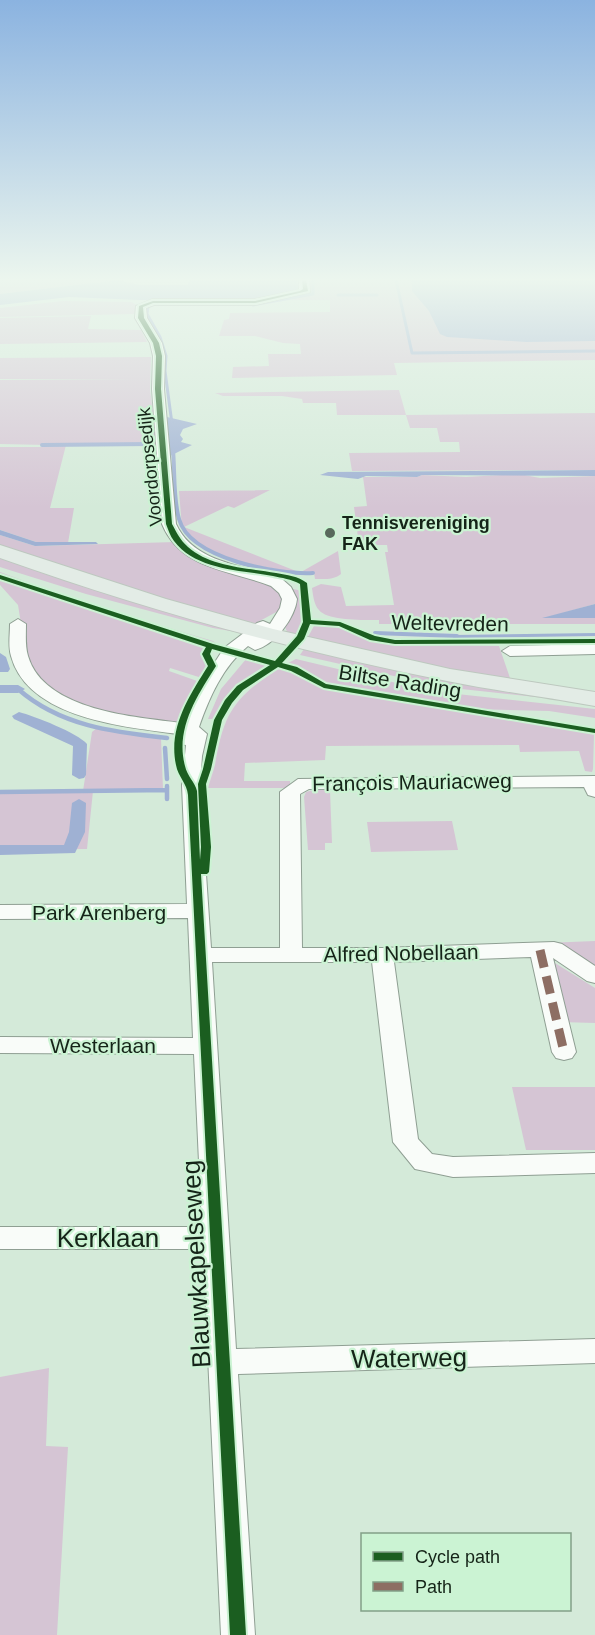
<svg xmlns="http://www.w3.org/2000/svg" width="595" height="1635" font-family="Arial,sans-serif">
<style>
.green{fill:#d5c5d4}
.water{fill:#9fb1d3}
.lines{fill:none;stroke-linecap:round;stroke-linejoin:round}
.stream-far2{stroke:#9fb1d3;stroke-width:3}
.stream-far1{stroke:#9fb1d3;stroke-width:4}
.stream{stroke:#9fb1d3;stroke-width:4.5}
.canal{fill:#9fb1d3;fill-rule:evenodd}
.minor-casing{stroke:#8f9f93;stroke-width:2}
.major-casing{stroke:#bdc8bf;stroke-width:2}
.minor{fill:#f9fcf9;fill-rule:evenodd}
.major{fill:#e3ece6;fill-rule:evenodd}
.quiet{stroke:#8d6e63;stroke-width:9;stroke-dasharray:18 9;stroke-linecap:butt}
.cycleway-casing{stroke:#cbf3d3;stroke-width:4}
.cycleway{fill:#1b5e20;fill-rule:evenodd}
.poi-dot{fill:#58695c;stroke:#cbf3d3;stroke-width:2}
.labels{text-anchor:middle;dominant-baseline:central;stroke-width:4.5;stroke-linejoin:round;paint-order:stroke}
.far-street-label{font-size:18px;fill:#152418;stroke:#cbf3d3}
.far-poi-label{font-size:18px;font-weight:bold;fill:#152418;stroke:#cbf3d3;text-anchor:start}
.street-label{font-size:21px;fill:#152418;stroke:#cbf3d3}
.near-street-label{font-size:26px;fill:#152418;stroke:#cbf3d3}
</style>
<rect width="100%" height="100%" fill="#d4ead9"/>
<path class="green" d="M 0,280 L 119,280 L 0,294 Z
M 308,280 L 595,280 L 595,360 L 394,363 L 397,375 L 232,378 L 233,367 L 269,366 L 268,354 L 301,354 L 300,344 L 283,343 L 255,336 L 219,336 L 224,320 L 229,319 L 230,313 L 330,312 L 330,300 L 293,300 L 290,298 L 308,292 L 310,286 Z
M 63,301 L 131,302 L 137,305 L 134,314 L 0,317 L 0,308 Z
M 91,316 L 88,329 L 141,330 L 147,342 L 0,344 L 0,318 Z
M 151,357 L 150,390 L 158,445 L 66,445 L 50,508 L 74,508 L 68,543 L 36,542 L 0,530 L 0,447 L 45,447 L 47,445 L 0,444 L 0,380 L 138,379 L 0,379 L 0,358 Z
M 399,390 L 406,415 L 595,413 L 595,470 L 352,471 L 349,453 L 460,452 L 459,442 L 440,442 L 437,428 L 410,428 L 406,415 L 337,415 L 336,403 L 303,403 L 302,399 L 282,396 L 223,396 L 215,393 Z
M 519,474 L 540,478 L 595,476 L 595,604 L 545,618 L 595,618 L 595,624 L 379,624 L 379,620 C 366,620 327,621 319,610 C 314,605 313,595 312,588 L 321,584 L 341,587 L 346,606 L 394,605 L 385,552 L 366,552 L 388,552 L 387,545 L 359,545 L 354,507 L 367,506 L 363,477 L 417,477 L 422,475 L 466,477 Z
M 270,490 L 234,508 L 228,506 L 184,527 L 296,571 L 301,572 L 338,551 L 341,574 C 334,580 324,579 315,579 L 314,573 C 298,574 287,571 271,568 C 238,562 205,556 182,528 L 179,491 Z
M 0,535 L 35,546 L 176,542 L 268,582 L 283,595 L 280,610 L 256,623 L 241,624 L 0,547 Z
M 0,555 L 242,633 L 213,628 L 86,594 L 3,568 L 0,567 Z
M 0,572 L 85,603 L 213,641 L 221,647 L 0,575 Z
M 0,579 L 205,647 L 204,653 L 210,665 L 202,678 L 170,668 L 169,671 L 200,682 L 179,724 L 173,725 L 82,707 L 46,686 L 28,667 L 18,605 L 0,585 Z
M 293,589 L 302,591 L 304,625 L 296,639 L 288,634 L 285,627 C 292,614 300,606 291,591 Z
M 315,624 L 339,625 L 372,639 L 393,643 L 499,646 L 511,681 L 424,668 L 307,639 Z
M 304,649 L 401,672 L 591,703 L 443,687 L 300,655 Z
M 247,658 L 271,665 C 247,680 229,694 216,719 L 208,719 L 221,689 Z
M 296,659 L 409,686 L 457,694 L 595,709 L 595,718 L 549,711 L 472,709 L 331,686 L 286,664 Z
M 281,667 L 297,673 L 323,689 L 594,734 L 593,769 L 592,772 L 585,771 L 579,751 L 520,752 L 519,745 L 326,746 L 325,760 L 245,763 L 244,781 L 290,781 L 290,788 L 208,788 C 210,780 213,773 215,765 C 224,711 235,697 281,667 Z
M 97,728 L 161,738 L 163,789 L 93,791 L 87,849 L 0,850 L 0,792 L 83,791 L 92,732 Z
M 313,790 L 330,790 L 332,843 L 325,843 L 325,850 L 308,850 L 304,797 L 306,792 Z
M 452,821 L 458,850 L 371,852 L 367,822 Z
M 595,941 L 595,969 L 545,943 Z
M 555,963 L 595,988 L 595,1023 L 560,1022 L 547,964 Z
M 512,1087 L 595,1087 L 595,1150 L 526,1150 Z
M 49,1368 L 46,1446 L 68,1447 L 57,1635 L 0,1635 L 0,1377 Z"/>
<path class="water" d="M 119,280 L 139,285 L 188,285 L 190,280 L 297,280 L 299,288 L 297,291 L 266,299 L 140,300 L 69,297 L 0,305 L 0,294 Z
M 410,280 L 595,280 L 595,341 L 526,342 L 447,337 L 440,334 L 429,311 L 412,291 L 412,282 Z
M 167,417 L 197,424 L 183,429 L 180,435 L 183,439 L 181,442 L 192,445 L 170,456 Z
M 595,470 L 595,476 L 422,475 L 417,477 L 366,476 L 358,479 L 320,475 L 328,472 Z
M 0,530 L 36,542 L 96,542 L 98,544 L 35,546 L 0,535 Z
M 595,604 L 595,618 L 542,618 Z
M 595,633 L 595,636 L 453,638 L 453,635 Z"/>
<g class="lines">
<path class="stream-far2" d="M 396,280 L 412,353 L 595,351
M 338,295 L 377,295
M 151,305 L 148,307 L 147,314 L 160,337 L 166,356 L 165,371 L 172,424
M 253,305 L 313,294 L 313,280"/>
<path class="stream-far1" d="M 42,445 L 151,444
M 173,450 C 175,472 173,498 179,519 C 190,559 278,575 313,573
M 375,633 L 457,636"/>
<path class="stream" d="M 18,689 C 60,726 113,732 167,738
M 165,748 L 167,779
M 167,786 L 167,799
M 0,792 L 167,790"/>
<path class="canal" d="M 0,653 L 6,657 L 10,669 L 8,672 L 0,672 Z
M 0,685 L 18,685 L 25,689 L 18,693 L 0,693 Z
M 19,712 C 34,716 78,733 87,744 L 86,775 L 84,778 L 79,779 L 72,775 L 73,746 L 14,719 L 12,716 Z
M 79,799 L 86,803 L 85,832 L 75,853 L 0,855 L 0,845 L 64,845 L 69,832 L 72,803 Z"/>
<defs>
<path id="minor" d="M 299,280 L 309,280 L 310,292 L 255,305 L 154,305 L 146,308 L 147,318 L 162,343 L 165,356 L 164,389 L 176,524 C 194,564 246,565 282,579 L 291,587 L 297,599 C 295,618 275,645 255,650 L 248,646 C 223,666 209,698 199,727 L 207,734 L 202,756 L 200,785 L 211,948 L 280,948 L 280,792 L 298,779 L 595,776 L 595,797 L 588,795 L 584,787 L 309,789 L 300,794 L 302,948 L 382,948 L 554,942 L 562,944 L 595,966 L 595,983 L 587,981 L 553,958 L 576,1052 L 572,1058 L 564,1060 L 556,1058 L 552,1052 L 531,957 L 394,962 L 418,1139 L 432,1154 L 453,1157 L 595,1153 L 595,1173 L 453,1177 L 415,1169 L 393,1142 L 372,962 L 212,962 L 236,1349 L 595,1339 L 595,1363 L 238,1374 L 255,1635 L 221,1635 L 203,1249 L 0,1249 L 0,1227 L 202,1227 L 194,1054 L 0,1053 L 0,1037 L 193,1038 L 188,918 L 0,919 L 0,905 L 187,904 L 182,785 L 186,745 L 179,744 L 176,740 L 178,734 C 126,727 28,719 11,656 C 8,646 10,635 10,624 L 18,619 L 26,624 C 26,635 25,646 28,656 C 44,711 136,717 182,723 L 190,701 L 224,648 L 257,623 L 263,621 L 270,624 L 280,608 L 282,599 L 279,593 L 271,586 C 231,570 181,570 162,524 L 152,389 L 153,356 L 150,343 L 135,318 L 136,306 L 153,299 L 255,299 L 299,290 Z
M 595,644 L 595,654 L 510,656 L 502,651 L 510,646 Z"/>
<path id="major" d="M 0,545 L 166,599 L 273,629 L 450,669 L 595,692 L 595,706 C 546,697 496,691 447,681 C 295,651 146,610 0,558 Z"/>
</defs>
<use href="#minor" class="minor-casing"/>
<use href="#major" class="major-casing"/>
<use href="#minor" class="minor"/>
<use href="#major" class="major"/>
<path class="quiet" d="M 540,950 L 564,1052"/>
<defs>
<path id="cycleway" d="M 302,280 L 306,280 L 308,291 L 255,303 L 153,303 L 143,307 L 144,318 L 159,343 L 162,356 L 161,389 L 172,524 C 177,533 180,540 188,547 C 210,567 248,568 276,573 C 287,575 298,576 307,583 L 311,620 L 340,622 L 375,636 L 395,640 L 595,639 L 595,643 L 395,644 L 370,640 L 339,626 L 310,624 L 304,639 L 282,663 L 297,667 L 326,684 L 595,729 L 595,733 L 324,688 L 291,671 L 278,667 L 243,690 L 232,703 L 222,720 L 211,769 L 206,784 L 211,847 L 209,872 L 207,874 L 201,874 L 246,1635 L 230,1635 L 188,795 C 187,783 178,777 176,765 C 168,728 189,696 208,666 L 202,654 L 206,647 L 0,579 L 0,575 L 213,644 L 275,661 L 297,636 L 303,622 L 300,584 C 291,579 282,578 273,576 C 240,570 196,570 174,541 C 170,536 168,529 166,524 L 155,389 L 156,356 L 153,343 L 138,318 L 139,306 L 153,301 L 255,301 L 300,291 L 303,289 ZM 212,649 L 270,665 L 237,686 L 225,700 L 214,720 L 203,769 L 198,784 L 201,847 L 200,860 L 197,791 C 195,782 187,776 185,766 C 175,729 197,696 216,666 L 210,654 Z"/>
</defs>
<use href="#cycleway" class="cycleway-casing"/>
<use href="#cycleway" class="cycleway"/>
</g>
<linearGradient id="sky" x2="0" y2="1"><stop stop-color="#8bb3e0"/><stop offset="0.55" stop-color="#ecf6ee"/><stop offset="1" stop-color="#ecf6ee" stop-opacity="0"/></linearGradient>
<rect width="595" height="508" fill="url(#sky)"/>
<circle class="poi-dot" cx="330" cy="533" r="6"/>
<g class="labels">
<g class="far-street-label">
<text transform="translate(150 467) rotate(-96)">Voordorpsedijk</text>
</g>
<g class="far-poi-label">
<text x="342" y="523">Tennisvereniging<tspan x="342" dy="21">FAK</tspan></text>
</g>
<g class="street-label">
<text transform="translate(450 623) rotate(1)">Weltevreden</text>
<text transform="translate(400 681) rotate(9)">Biltse Rading</text>
<text transform="translate(412 782) rotate(-1)">François Mauriacweg</text>
<text x="99" y="912">Park Arenberg</text>
<text transform="translate(401 953) rotate(-1)">Alfred Nobellaan</text>
<text x="103" y="1045">Westerlaan</text>
</g>
<g class="near-street-label">
<text x="108" y="1238">Kerklaan</text>
<text transform="translate(196 1264) rotate(-93)">Blauwkapelseweg</text>
<text transform="translate(409 1358) rotate(-1)">Waterweg</text>
</g>
</g>
<rect x="361" y="1533" width="210" height="78" fill="#cbf3d3" stroke="#82a088" stroke-width="1.5"/>
<rect x="373" y="1552" width="30" height="9" fill="#1b5e20" stroke="#82a088" stroke-width="1.5"/>
<text x="415" y="1563" font-size="18" fill="#152418">Cycle path</text>
<rect x="373" y="1582" width="30" height="9" fill="#8d6e63" stroke="#82a088" stroke-width="1.5"/>
<text x="415" y="1593" font-size="18" fill="#152418">Path</text>
</svg>
